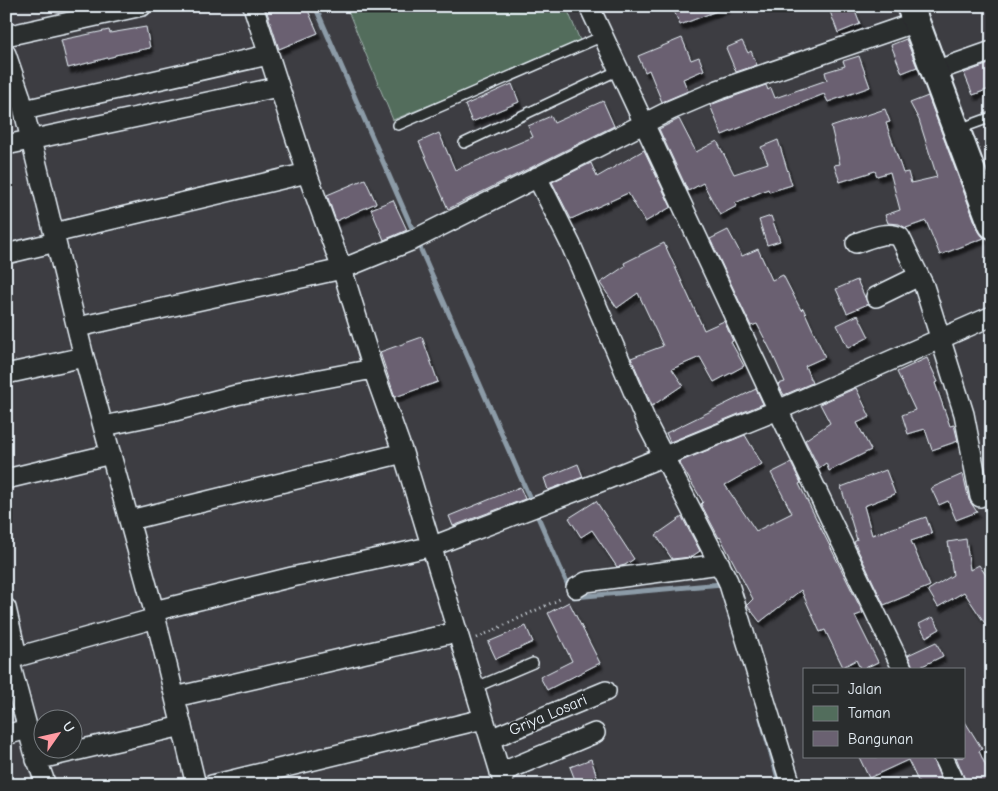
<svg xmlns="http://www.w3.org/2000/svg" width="998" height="791" font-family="'Comic Neue',sans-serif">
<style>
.green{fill:#526d5c;stroke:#9dafaa}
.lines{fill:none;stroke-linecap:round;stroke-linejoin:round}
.stream{stroke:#8c9ba7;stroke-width:5}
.building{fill:#6a6171;stroke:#e8f1f8;filter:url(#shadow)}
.lane-casing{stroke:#e8f1f8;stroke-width:12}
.street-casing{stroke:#e8f1f8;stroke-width:22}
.secondary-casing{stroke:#e8f1f8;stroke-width:30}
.path{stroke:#e8f1f8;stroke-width:3;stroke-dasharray:1 4;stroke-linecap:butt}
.lane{stroke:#2a2d2e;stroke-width:9}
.street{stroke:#2a2d2e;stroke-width:19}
.secondary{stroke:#2a2d2e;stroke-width:26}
.labels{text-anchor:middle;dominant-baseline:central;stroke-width:4;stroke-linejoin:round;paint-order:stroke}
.street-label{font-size:16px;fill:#e8f1f8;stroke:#2a2d2e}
</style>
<defs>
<filter id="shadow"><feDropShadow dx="3" dy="5.5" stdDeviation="1" flood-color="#0009"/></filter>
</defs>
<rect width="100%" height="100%" fill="#3d3d42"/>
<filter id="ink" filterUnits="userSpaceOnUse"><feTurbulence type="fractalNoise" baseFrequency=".02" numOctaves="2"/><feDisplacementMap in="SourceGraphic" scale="10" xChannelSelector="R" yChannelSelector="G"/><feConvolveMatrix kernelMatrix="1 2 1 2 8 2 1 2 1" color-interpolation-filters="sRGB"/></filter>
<g filter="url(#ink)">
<path class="green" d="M 346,6 L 566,6 L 581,43 L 393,120 Z"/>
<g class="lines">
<path class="stream" d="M 315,6 L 415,235
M 418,243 L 570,590
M 574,597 L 722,584 L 723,587
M 760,715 L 780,785"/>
</g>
<path class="building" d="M 265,6 L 306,6 L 318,33 L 279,49 Z
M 672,6 L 727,6 L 727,7 L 680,25 Z
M 828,6 L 853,6 L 860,24 L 838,33 Z
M 146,27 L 150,48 L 115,55 L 115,56 L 68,68 L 61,40 L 109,30 L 110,33 Z
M 682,38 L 691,60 L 699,57 L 704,70 L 683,79 L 688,91 L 662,102 L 649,70 L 645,72 L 638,56 Z
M 906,39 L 917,67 L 902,73 L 891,45 Z
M 742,41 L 748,53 L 751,51 L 757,65 L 736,72 L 726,48 Z
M 859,56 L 870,87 L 828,102 L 824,94 L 722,135 L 710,105 L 766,85 L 768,90 L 771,88 L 775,98 L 827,80 L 825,72 L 845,66 L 843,61 Z
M 992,63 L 992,88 L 973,95 L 964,73 Z
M 512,84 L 519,102 L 472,122 L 465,105 Z
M 928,96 L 978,230 L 984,238 L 940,255 L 926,221 L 906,228 L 899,224 L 888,223 L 885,215 L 900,210 L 890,172 L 877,176 L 875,171 L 840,182 L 834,165 L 840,164 L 831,127 L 885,109 L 890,122 L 886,123 L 903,173 L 908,172 L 911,183 L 937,177 L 919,120 L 910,103 Z
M 603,101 L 614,126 L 448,209 L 419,142 L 439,133 L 455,170 L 533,137 L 528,126 L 551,116 L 554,123 Z
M 679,119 L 696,152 L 717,141 L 734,174 L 768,163 L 761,147 L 778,140 L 792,185 L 769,192 L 768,189 L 735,203 L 737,206 L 720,215 L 703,183 L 688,191 L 659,129 Z
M 644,150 L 671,207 L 645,222 L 628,193 L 571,219 L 552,182 L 591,163 L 597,177 Z
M 365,179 L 376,203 L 336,221 L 327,195 Z
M 393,200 L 407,230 L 384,240 L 371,209 Z
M 771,216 L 780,241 L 767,245 L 759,220 Z
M 728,230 L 742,256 L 758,249 L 772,280 L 783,275 L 801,310 L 803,308 L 825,357 L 805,366 L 812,383 L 784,395 L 778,384 L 785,382 L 772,353 L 757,324 L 751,326 L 710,239 Z
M 664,243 L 704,330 L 724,321 L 733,341 L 731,342 L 744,366 L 714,382 L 700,357 L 672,369 L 683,385 L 652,406 L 631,358 L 663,346 L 638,293 L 617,308 L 600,283 L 625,266 L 624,263 Z
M 857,280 L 868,304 L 847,313 L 836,289 Z
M 858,315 L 869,337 L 848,348 L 837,325 Z
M 422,337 L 438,382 L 395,397 L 380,352 Z
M 927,358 L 938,382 L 935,383 L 950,426 L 954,425 L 958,441 L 932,450 L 925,429 L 908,434 L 902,415 L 915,410 L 897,372 Z
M 856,388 L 870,417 L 857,423 L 871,450 L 829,471 L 826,463 L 819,468 L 805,440 L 830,423 L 820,404 Z
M 756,389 L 763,404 L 670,442 L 666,433 Z
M 745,435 L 762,464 L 725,485 L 756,531 L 792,513 L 771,473 L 791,463 L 801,483 L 799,484 L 863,613 L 855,616 L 878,662 L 861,670 L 856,660 L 843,667 L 825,630 L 820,632 L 801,590 L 760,622 L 747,605 L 753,599 L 720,537 L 719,538 L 701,504 L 703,502 L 679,462 Z
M 578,464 L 583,477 L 548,490 L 544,478 Z
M 886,470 L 895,494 L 864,506 L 872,535 L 926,517 L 932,534 L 911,541 L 930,586 L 884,605 L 854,542 L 857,540 L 841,487 Z
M 963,474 L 969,500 L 977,512 L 956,520 L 948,501 L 939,505 L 931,488 Z
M 520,487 L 525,499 L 453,526 L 449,516 Z
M 596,501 L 634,559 L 625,565 L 617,567 L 592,530 L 581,537 L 569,518 Z
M 682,517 L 700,551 L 691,557 L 672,559 L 656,535 Z
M 966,539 L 970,570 L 979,565 L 992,584 L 992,634 L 964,592 L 938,607 L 928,590 L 953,575 L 948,542 Z
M 569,602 L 600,663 L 547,690 L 540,677 L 572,661 L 548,613 Z
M 933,617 L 940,629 L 926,637 L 919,624 Z
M 526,626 L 533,642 L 496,659 L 488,642 Z
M 936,642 L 943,656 L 914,670 L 908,655 Z
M 964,720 L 982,749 L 979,751 L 992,780 L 992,785 L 967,785 L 956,757 L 964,757 Z
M 859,757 L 932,757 L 943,785 L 920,785 L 908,760 L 869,778 Z
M 591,759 L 600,785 L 577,785 L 570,767 Z"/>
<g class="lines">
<defs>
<path id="lane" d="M 398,125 L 603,36
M 959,129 L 992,117
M 464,143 L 619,70
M 474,688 L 533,663"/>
<path id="street" d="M 253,6 L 307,173 L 342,269 L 373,369 L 403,453 L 504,785
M 589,6 L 778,410 L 903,670
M 6,36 L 142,6
M 6,54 L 20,95 L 84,357 L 154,611 L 196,785
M 935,71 L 992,51
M 24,110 L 268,55
M 6,145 L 278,87
M 537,177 L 571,245 L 648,426 L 728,581 L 791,785
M 54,233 L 307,173
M 856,243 C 869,239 887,230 900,237 L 919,276
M 6,254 L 56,242
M 876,297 L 919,276 L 924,286 L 964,414 L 980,497
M 78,327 L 342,269 L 413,240 L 671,110 L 718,90 L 916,22
M 6,374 L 84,357
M 104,426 L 171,412 L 236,395 L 373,369
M 6,479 L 111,454
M 130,520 L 403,453
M 576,588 L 586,582 L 720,564
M 6,608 L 17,656
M 154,611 L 292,577 L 433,546 L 608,479 L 778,410 L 992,316
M 9,659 L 34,752 L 46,785
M 6,660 L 156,618
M 175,697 L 457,632
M 6,735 L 27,729
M 490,739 L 606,691
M 943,757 L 956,785
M 36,760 L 182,726
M 500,773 L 595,733
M 212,785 L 483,719"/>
<path id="secondary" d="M 910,6 L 992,225"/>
</defs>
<use href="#lane" class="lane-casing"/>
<use href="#street" class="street-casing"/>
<use href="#secondary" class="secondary-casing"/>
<path class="path" d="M 477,638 L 562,598"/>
<use href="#lane" class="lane"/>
<use href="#street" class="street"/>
<use href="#secondary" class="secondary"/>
</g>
</g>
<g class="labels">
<g class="street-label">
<text transform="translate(548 715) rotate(-23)">Griya Losari</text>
</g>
</g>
<rect width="998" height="791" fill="none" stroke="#2a2d2e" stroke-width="25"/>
<rect x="12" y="12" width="973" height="766" fill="none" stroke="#e8f1f8" stroke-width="2" filter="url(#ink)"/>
<rect x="803" y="668" width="162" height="90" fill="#2a2d2e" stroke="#767b7f"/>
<rect x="813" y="685" width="25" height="8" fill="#2a2d2e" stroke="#767b7f"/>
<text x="848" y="694" font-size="15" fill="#e8f1f8">Jalan</text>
<rect x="813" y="706" width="25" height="15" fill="#526d5c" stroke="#767b7f"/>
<text x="848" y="718" font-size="15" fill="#e8f1f8">Taman</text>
<rect x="813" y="731" width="25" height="15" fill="#6a6171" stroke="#767b7f"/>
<text x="848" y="744" font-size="15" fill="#e8f1f8">Bangunan</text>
<g transform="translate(58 734) rotate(56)"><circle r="24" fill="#2a2d2e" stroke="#767b7f"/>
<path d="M0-4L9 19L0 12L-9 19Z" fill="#ff9aa2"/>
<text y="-8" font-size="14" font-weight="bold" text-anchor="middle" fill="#e8f1f8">U</text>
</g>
</svg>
